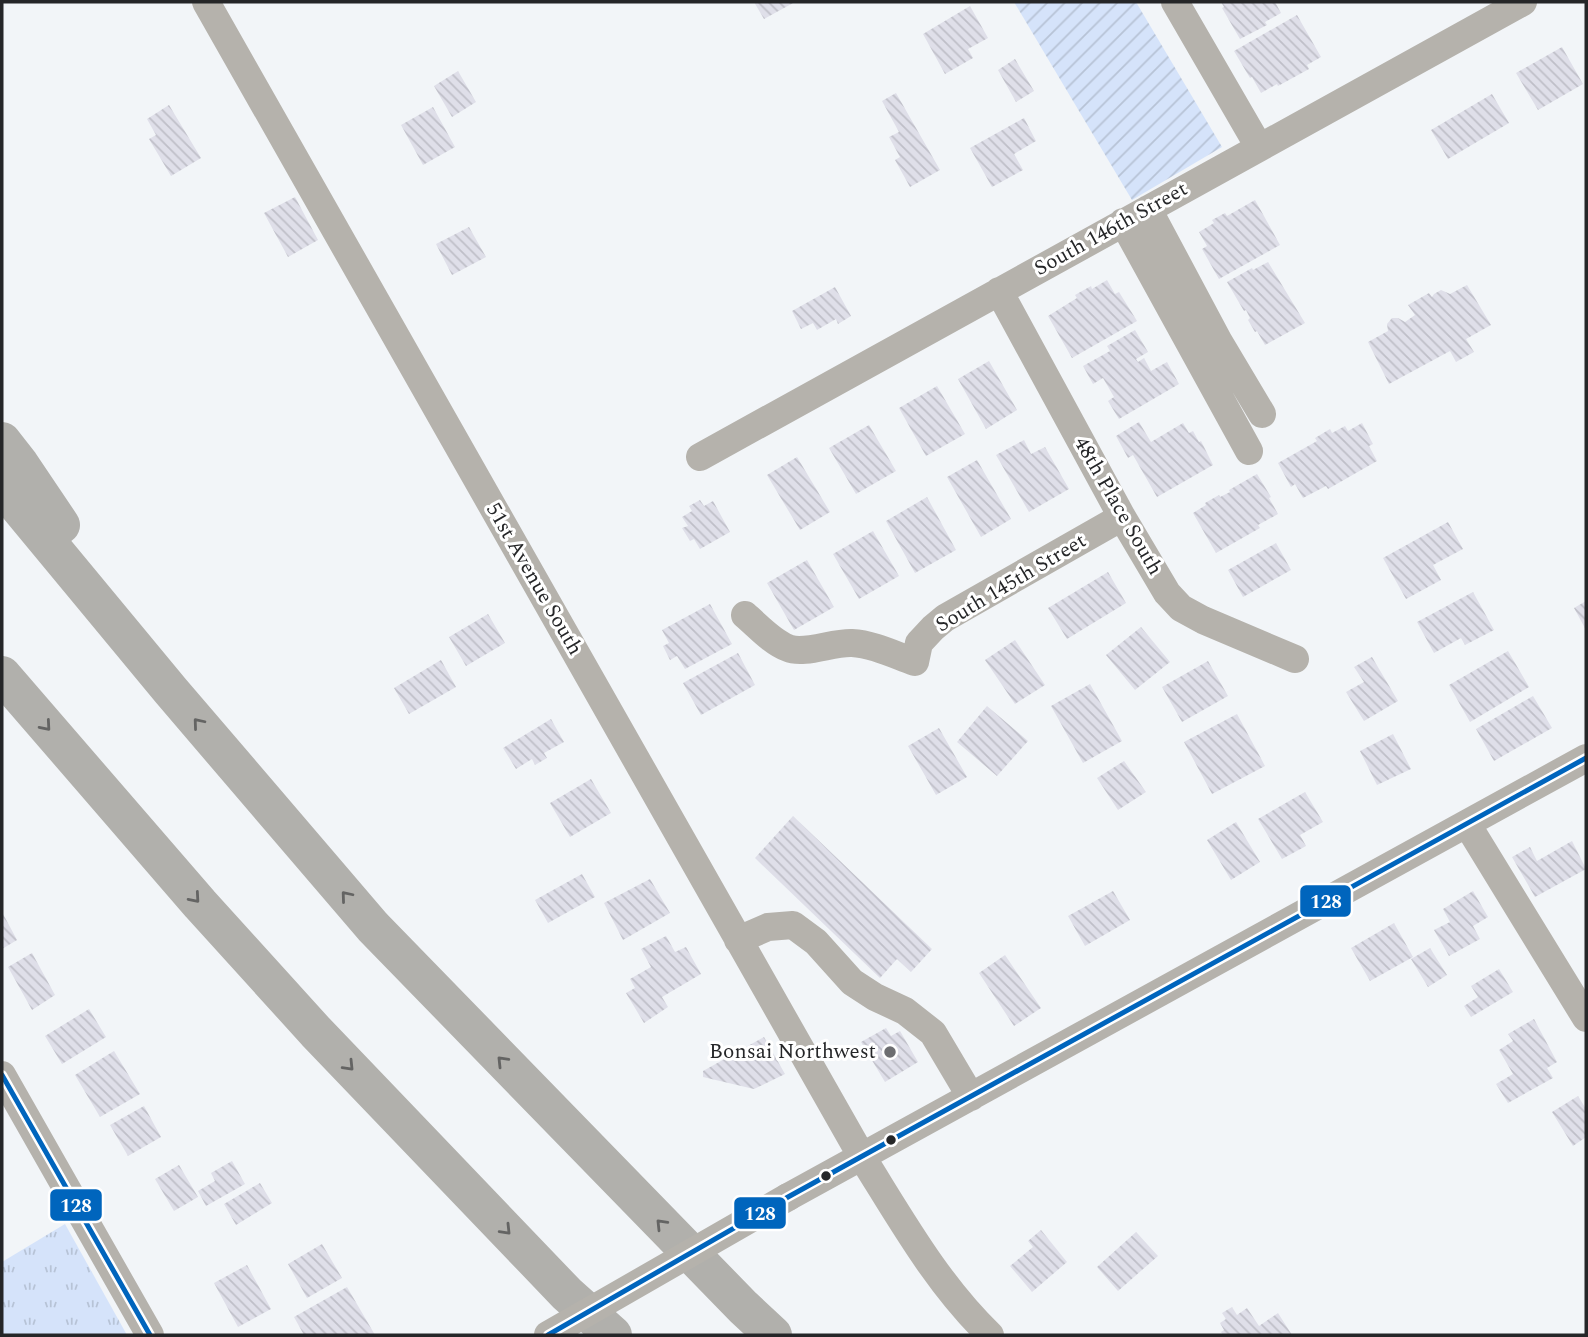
<svg xmlns="http://www.w3.org/2000/svg" width="1588" height="1337" font-family="Spectral,serif">
<style>
.grass{fill:url(#grass-tufts)}
.garden{fill:url(#garden-furrows)}
.building{fill:url(#building-back-hatch)}
.lines{fill:none;stroke-linecap:round;stroke-linejoin:round}
.minor{stroke:#b5b2ac;stroke-width:28}
.highway{stroke:#b1b0ac;stroke-width:38}
.minor-bridge{stroke:#b5b2ac;stroke-width:28}
.bus-1-casing{stroke:#fff;stroke-width:10}
.bus-1{stroke:#0065bd;stroke-width:5}
.oneway{stroke:#646463}
.poi-dot{fill:#6d6e71;stroke:#fff;stroke-width:2.5}
.bus-dot{fill:#252628;stroke:#fff;stroke-width:2.5}
.labels{text-anchor:middle;dominant-baseline:central;stroke-width:6;stroke-linejoin:round;paint-order:stroke}
.street-label{font-size:21px;fill:#252628;stroke:#fff}
.poi-label{font-size:21px;fill:#252628;stroke:#fff;text-anchor:end}
.line-badge{stroke:#fff;stroke-width:2.5}
.badge-label{font-size:19px;text-anchor:middle;font-weight:bold;fill:#fff}
</style>
<defs>
<pattern id="grass-tufts" width="24" height="20" patternUnits="userSpaceOnUse" patternTransform="scale(1.75)"><rect width="24" height="20" fill="#d5e3fa"/><path d="M3 7l-1-3M5 7V3M7 7l1-3M15 17l-1-3M17 17v-4M19 17l1-3" fill="none" stroke="#b7c3d6"/></pattern>
<pattern id="garden-furrows" width="10" height="10" patternUnits="userSpaceOnUse" patternTransform="scale(1.75)"><rect width="10" height="10" fill="#d5e3fa"/><path d="M-1 1l2-2M0 10L10 0M9 11l2-2" fill="none" stroke="#b7c3d6"/></pattern>
<pattern id="building-back-hatch" width="6" height="6" patternUnits="userSpaceOnUse" patternTransform="scale(1.75)"><rect width="6" height="6" fill="#dfdfe9"/><path d="M-1 5l2 2M0 0l6 6M5-1l2 2" fill="none" stroke="#bfbfc8"/></pattern>
</defs>
<rect width="100%" height="100%" fill="#f2f5f8"/>
<path class="grass" d="M 65,1224 L 127,1335 L 2,1335 L 2,1262 Z"/>
<path class="garden" d="M 1014,2 L 1136,2 L 1222,147 L 1132,200 Z"/>
<path class="building" d="M 754,2 L 795,2 L 764,19 Z
M 1221,2 L 1275,2 L 1281,13 L 1265,22 L 1267,25 L 1240,39 L 1222,8 L 1224,7 Z
M 970,6 L 988,38 L 968,49 L 973,58 L 945,74 L 923,34 Z
M 1297,15 L 1321,57 L 1307,65 L 1309,69 L 1278,86 L 1277,84 L 1261,93 L 1252,77 L 1250,78 L 1234,51 Z
M 1562,47 L 1583,84 L 1538,110 L 1516,73 Z
M 1015,59 L 1034,91 L 1016,102 L 998,70 Z
M 458,71 L 476,102 L 452,117 L 434,86 Z
M 896,93 L 940,170 L 910,187 L 895,160 L 900,157 L 889,137 L 899,132 L 882,101 Z
M 1492,94 L 1509,123 L 1448,159 L 1431,130 Z
M 169,105 L 201,158 L 171,176 L 149,139 L 156,135 L 147,119 Z
M 433,107 L 455,147 L 423,165 L 401,125 Z
M 1024,118 L 1036,141 L 1014,154 L 1023,170 L 992,187 L 970,148 Z
M 295,197 L 318,240 L 288,257 L 264,213 Z
M 1255,200 L 1280,245 L 1219,279 L 1202,249 L 1207,246 L 1199,232 L 1214,223 L 1212,220 L 1225,213 L 1227,216 Z
M 469,227 L 486,257 L 452,275 L 436,244 Z
M 1268,262 L 1305,323 L 1265,345 L 1257,331 L 1255,332 L 1248,320 L 1250,318 L 1246,310 L 1244,311 L 1227,282 L 1252,268 L 1253,270 Z
M 1107,280 L 1115,294 L 1119,292 L 1137,321 L 1072,358 L 1048,316 L 1077,298 L 1075,295 L 1091,286 L 1092,289 Z
M 1467,285 L 1491,325 L 1466,339 L 1474,352 L 1456,362 L 1450,351 L 1389,384 L 1368,342 L 1388,331 L 1387,324 L 1392,318 L 1398,318 L 1405,322 L 1415,315 L 1408,305 L 1429,293 L 1432,297 L 1434,294 L 1441,290 L 1450,294 Z
M 835,287 L 851,316 L 838,324 L 836,319 L 817,330 L 813,323 L 801,329 L 792,311 Z
M 1135,330 L 1148,352 L 1136,359 L 1138,362 L 1144,358 L 1151,371 L 1167,362 L 1179,384 L 1119,419 L 1108,401 L 1114,397 L 1103,378 L 1093,384 L 1083,366 L 1110,351 L 1107,346 Z
M 989,361 L 1017,410 L 986,429 L 958,379 Z
M 937,386 L 965,434 L 926,456 L 899,408 Z
M 1139,422 L 1151,442 L 1183,423 L 1189,433 L 1193,431 L 1199,442 L 1201,441 L 1213,465 L 1157,497 L 1133,455 L 1128,458 L 1116,436 Z
M 1362,423 L 1373,444 L 1369,446 L 1377,461 L 1328,489 L 1326,486 L 1303,498 L 1295,484 L 1291,487 L 1278,463 L 1317,441 L 1315,438 L 1330,429 L 1332,433 L 1345,426 L 1348,431 Z
M 869,425 L 896,471 L 856,494 L 829,448 Z
M 1024,440 L 1031,454 L 1045,447 L 1069,489 L 1029,512 L 996,455 Z
M 797,457 L 830,512 L 800,530 L 767,475 Z
M 977,460 L 1011,519 L 981,537 L 947,477 Z
M 1257,474 L 1271,497 L 1269,498 L 1278,514 L 1258,525 L 1260,528 L 1216,553 L 1193,513 L 1206,505 L 1205,503 L 1219,495 L 1220,497 L 1230,492 L 1229,490 Z
M 927,497 L 956,550 L 915,573 L 886,521 Z
M 700,500 L 704,506 L 713,501 L 730,532 L 700,549 L 694,539 L 690,541 L 682,528 L 688,526 L 682,517 L 692,511 L 689,506 Z
M 1448,522 L 1463,549 L 1433,565 L 1441,580 L 1406,599 L 1383,558 Z
M 873,531 L 899,576 L 859,599 L 833,554 Z
M 1276,543 L 1291,570 L 1243,597 L 1228,570 Z
M 807,560 L 834,607 L 794,630 L 767,583 Z
M 1108,572 L 1126,603 L 1067,639 L 1048,608 Z
M 1473,592 L 1494,630 L 1465,645 L 1461,638 L 1434,653 L 1417,622 Z
M 1586,601 L 1586,630 L 1574,608 Z
M 710,604 L 732,644 L 685,669 L 677,656 L 670,660 L 663,646 L 669,643 L 662,630 Z
M 488,614 L 505,643 L 466,666 L 449,637 Z
M 1141,627 L 1170,662 L 1135,690 L 1106,655 Z
M 1015,640 L 1045,685 L 1015,704 L 985,660 Z
M 1508,651 L 1529,687 L 1470,722 L 1449,685 Z
M 738,653 L 755,685 L 701,715 L 683,683 Z
M 1372,657 L 1398,701 L 1364,721 L 1346,692 L 1364,682 L 1354,667 Z
M 441,660 L 456,687 L 409,714 L 394,688 Z
M 1208,661 L 1228,696 L 1182,722 L 1162,687 Z
M 1090,684 L 1122,741 L 1083,763 L 1051,706 Z
M 1533,696 L 1552,728 L 1494,761 L 1476,729 Z
M 987,706 L 1028,741 L 997,776 L 957,742 Z
M 1237,714 L 1265,766 L 1212,794 L 1184,742 Z
M 551,719 L 564,742 L 544,753 L 547,758 L 535,765 L 532,759 L 516,769 L 503,748 Z
M 939,728 L 967,777 L 936,795 L 908,746 Z
M 1393,734 L 1411,769 L 1377,785 L 1360,751 Z
M 1124,761 L 1146,792 L 1118,810 L 1097,778 Z
M 591,779 L 611,813 L 570,837 L 550,803 Z
M 1305,792 L 1323,822 L 1300,835 L 1306,846 L 1282,859 L 1258,819 Z
M 793,816 L 932,949 L 911,972 L 897,959 L 880,978 L 755,858 Z
M 1236,822 L 1260,862 L 1231,880 L 1207,840 Z
M 1572,841 L 1586,869 L 1535,897 L 1512,857 L 1530,847 L 1537,861 Z
M 582,874 L 595,897 L 548,923 L 535,900 Z
M 650,879 L 670,913 L 623,940 L 604,903 Z
M 1113,891 L 1130,920 L 1085,946 L 1068,916 Z
M 1473,891 L 1488,917 L 1473,926 L 1480,939 L 1449,956 L 1434,930 L 1450,922 L 1443,909 Z
M 2,912 L 17,940 L 2,949 Z
M 1394,923 L 1413,957 L 1370,981 L 1351,948 Z
M 666,936 L 675,952 L 686,947 L 701,974 L 662,997 L 668,1007 L 644,1023 L 626,993 L 635,988 L 630,979 L 651,967 L 641,949 Z
M 1430,948 L 1447,975 L 1428,987 L 1411,959 Z
M 32,953 L 55,995 L 32,1010 L 8,967 Z
M 1005,955 L 1041,1008 L 1014,1026 L 979,973 Z
M 1499,969 L 1513,992 L 1471,1017 L 1464,1006 L 1478,997 L 1471,986 Z
M 89,1009 L 106,1037 L 62,1064 L 45,1036 Z
M 1534,1019 L 1557,1062 L 1547,1068 L 1553,1078 L 1508,1103 L 1496,1084 L 1513,1074 L 1499,1050 L 1513,1041 L 1508,1034 Z
M 886,1028 L 891,1036 L 900,1031 L 918,1062 L 885,1082 L 861,1042 Z
M 764,1037 L 785,1074 L 754,1089 L 703,1077 L 703,1071 Z
M 114,1051 L 140,1094 L 100,1117 L 75,1075 Z
M 1578,1096 L 1586,1109 L 1586,1137 L 1573,1146 L 1552,1112 Z
M 144,1106 L 161,1137 L 128,1156 L 110,1125 Z
M 232,1161 L 245,1184 L 206,1206 L 198,1191 L 215,1181 L 211,1173 Z
M 179,1165 L 198,1197 L 174,1211 L 155,1179 Z
M 260,1183 L 272,1203 L 236,1225 L 224,1204 Z
M 1041,1230 L 1067,1262 L 1032,1292 L 1010,1266 L 1033,1247 L 1028,1241 Z
M 1136,1232 L 1158,1256 L 1118,1291 L 1097,1267 Z
M 322,1244 L 342,1278 L 307,1298 L 288,1264 Z
M 247,1265 L 271,1309 L 238,1327 L 214,1283 Z
M 347,1287 L 375,1335 L 304,1335 L 294,1317 Z
M 1232,1307 L 1237,1315 L 1247,1308 L 1259,1326 L 1278,1313 L 1292,1335 L 1223,1335 L 1221,1332 L 1224,1330 L 1220,1323 L 1226,1319 L 1222,1313 Z"/>
<g class="lines">
<path class="minor" d="M 206,2 L 862,1157 C 901,1219 937,1284 990,1335
M 1175,2 L 1259,147
M 1148,209 L 1219,342 L 1262,414
M 1123,222 L 1249,451
M 999,291 L 1122,517 L 1167,593 L 1181,608 L 1203,620 L 1295,659
M 700,457 L 1523,2
M 745,615 C 758,626 772,642 788,648 C 804,655 833,642 852,643 C 873,644 895,655 915,662 L 919,643 L 933,628 L 945,618 L 1122,517
M 1467,824 L 1586,1018
M 738,940 L 768,927 L 793,925 L 816,942 L 852,982 L 875,997 L 905,1011 L 933,1033 L 971,1097
M 2,1075 L 150,1335
M 788,1197 L 1586,758"/>
<path class="highway" d="M 2,441 L 20,464 L 61,525
M 2,487 L 171,691 L 373,927 L 743,1307 L 773,1335
M 2,675 L 200,904 L 316,1032 L 567,1294 L 613,1335"/>
<path class="minor-bridge" d="M 548,1335 L 788,1197"/>
<defs>
<path id="bus-1" d="M 2,1075 L 150,1335
M 548,1335 L 788,1197 L 1586,758"/>
</defs>
<use href="#bus-1" class="bus-1-casing"/>
<use href="#bus-1" class="bus-1"/>
</g>
<defs><path id="oneway-chevron" d="M-2-3.5L2.5 0L-2 3.5" fill="none" stroke-width="1.6" stroke-linecap="round" stroke-linejoin="round" transform="scale(1.75)"/></defs>
<g class="oneway">
<use href="#oneway-chevron" transform="translate(198 723) rotate(-130)"/>
<use href="#oneway-chevron" transform="translate(46 726) rotate(49)"/>
<use href="#oneway-chevron" transform="translate(346 896) rotate(-130)"/>
<use href="#oneway-chevron" transform="translate(195 898) rotate(49)"/>
<use href="#oneway-chevron" transform="translate(502 1061) rotate(-134)"/>
<use href="#oneway-chevron" transform="translate(349 1066) rotate(46)"/>
<use href="#oneway-chevron" transform="translate(661 1224) rotate(-134)"/>
<use href="#oneway-chevron" transform="translate(506 1230) rotate(46)"/>
</g>
<circle class="poi-dot" cx="890" cy="1052" r="7"/>
<g class="bus-dot">
<circle cx="891" cy="1140" r="6"/>
<circle cx="826" cy="1176" r="6"/>
</g>
<g class="labels">
<g class="street-label">
<text transform="translate(1111 229) rotate(-29)">South 146th Street</text>
<text transform="translate(1118 506) rotate(60)">48th Place South</text>
<text transform="translate(534 579) rotate(60)">51st Avenue South</text>
<text transform="translate(1011 583) rotate(-31)">South 145th Street</text>
</g>
<g class="poi-label">
<text x="876" y="1052">Bonsai Northwest</text>
</g>
</g>
<g class="line-badge">
<rect x="1299" y="884" width="53" height="34" rx="7" fill="#0065bd"/>
<rect x="49" y="1188" width="54" height="34" rx="7" fill="#0065bd"/>
<rect x="733" y="1196" width="54" height="34" rx="7" fill="#0065bd"/>
</g>
<g class="badge-label">
<text x="1326" y="908">128</text>
<text x="76" y="1212">128</text>
<text x="760" y="1220">128</text>
</g>
<rect width="1588" height="1337" fill="none" stroke="#252628" stroke-width="7"/>
</svg>
